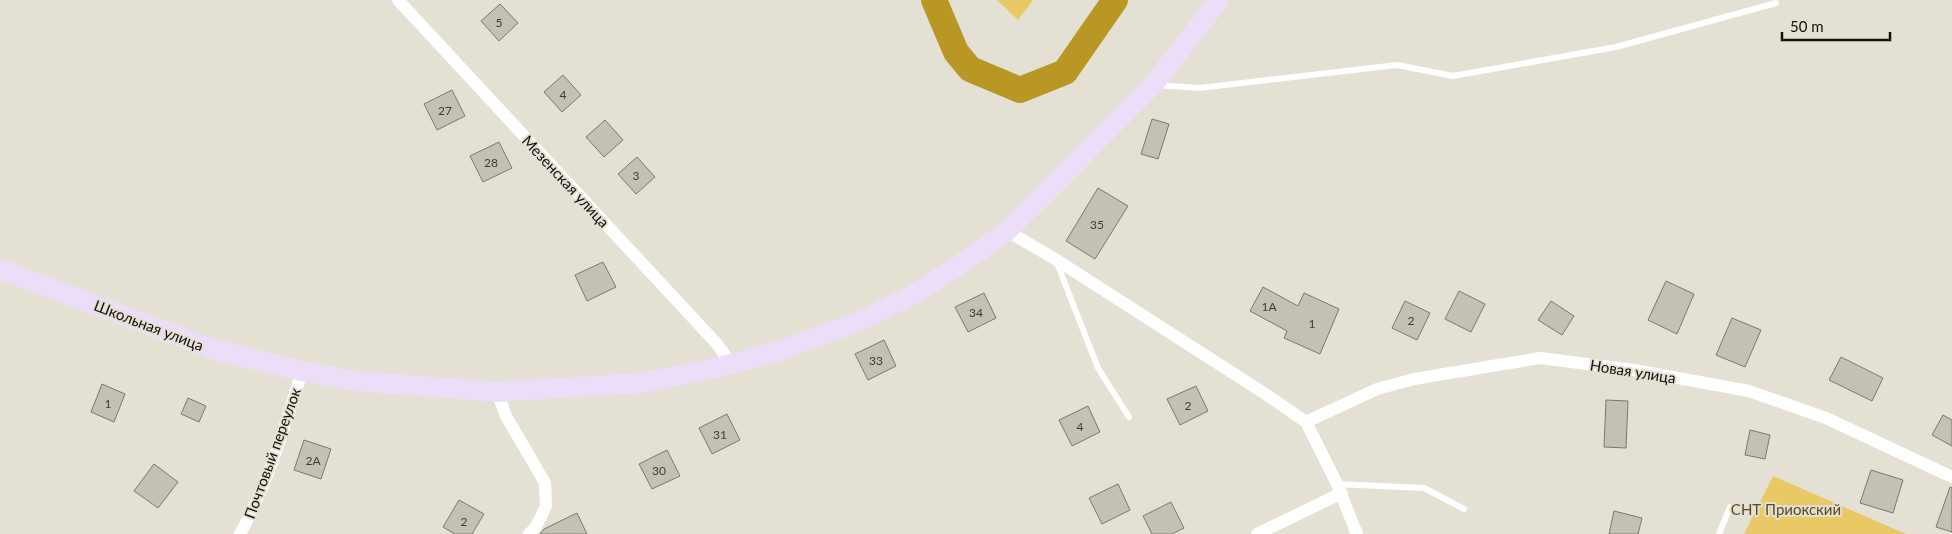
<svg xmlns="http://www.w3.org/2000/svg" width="1952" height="534" font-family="Lato,sans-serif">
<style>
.green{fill:#e9c866}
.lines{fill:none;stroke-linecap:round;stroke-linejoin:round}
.river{stroke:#b99725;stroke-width:26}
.building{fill:#c4c0b4;stroke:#7c786d}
.lane{stroke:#fff;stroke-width:6}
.street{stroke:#fff;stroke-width:12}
.primary{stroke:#ecdef9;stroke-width:20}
.labels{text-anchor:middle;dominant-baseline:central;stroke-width:4;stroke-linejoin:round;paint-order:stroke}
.number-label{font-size:12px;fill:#3d3b35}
.street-label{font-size:15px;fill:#100f0b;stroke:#e4e0d3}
.park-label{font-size:15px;fill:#594a1f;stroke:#e4e0d3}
</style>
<rect width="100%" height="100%" fill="#e4e0d3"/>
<path class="green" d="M 997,0 L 1033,0 L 1018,20 Z
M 1773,476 L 1906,534 L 1744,534 Z"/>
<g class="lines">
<path class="river" d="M 934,0 L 956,52 L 970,69 L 1020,90 L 1065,72 L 1115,0"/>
</g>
<path class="building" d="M 500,4 L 518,23 L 499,41 L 481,21 Z
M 563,75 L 581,95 L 562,112 L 544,92 Z
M 452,90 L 465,116 L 437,130 L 424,104 Z
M 1152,119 L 1169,124 L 1158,159 L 1141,154 Z
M 605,120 L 623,140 L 604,157 L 586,137 Z
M 499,142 L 512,168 L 483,182 L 470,156 Z
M 637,157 L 655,177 L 636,194 L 618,174 Z
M 1098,188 L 1128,206 L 1095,259 L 1066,241 Z
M 603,262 L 616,287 L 587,301 L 575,275 Z
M 1666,281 L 1694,294 L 1677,334 L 1648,320 Z
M 1263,287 L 1298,306 L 1304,293 L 1339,309 L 1320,354 L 1284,338 L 1287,331 L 1250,311 Z
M 1459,291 L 1485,304 L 1471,332 L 1445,319 Z
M 984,293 L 996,318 L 968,332 L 955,307 Z
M 1405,301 L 1430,313 L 1417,340 L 1392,328 Z
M 1551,301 L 1574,316 L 1562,335 L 1538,320 Z
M 1732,318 L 1761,330 L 1745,367 L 1716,355 Z
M 884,340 L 896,366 L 868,380 L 855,354 Z
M 1841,357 L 1883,378 L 1872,401 L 1829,380 Z
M 102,384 L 125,394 L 114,422 L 91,412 Z
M 1196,386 L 1208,411 L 1180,425 L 1167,399 Z
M 188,398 L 206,406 L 199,422 L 181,414 Z
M 1606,400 L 1628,401 L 1626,448 L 1604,447 Z
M 1088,406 L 1100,432 L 1072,446 L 1059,420 Z
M 727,414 L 740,440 L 712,454 L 699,428 Z
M 1943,415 L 1952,420 L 1952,446 L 1932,435 Z
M 1750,430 L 1770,435 L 1765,459 L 1745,455 Z
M 304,440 L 331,449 L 321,479 L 294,470 Z
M 667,450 L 680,476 L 652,489 L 639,464 Z
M 154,464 L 178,482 L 158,508 L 134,491 Z
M 1871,470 L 1903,480 L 1893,513 L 1860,503 Z
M 1118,484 L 1130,510 L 1102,524 L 1089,498 Z
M 1950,487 L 1952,488 L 1952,532 L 1936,527 Z
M 459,500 L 484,514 L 472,534 L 455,534 L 443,527 Z
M 1171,502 L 1184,528 L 1172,534 L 1152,534 L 1143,516 Z
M 1614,511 L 1642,518 L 1638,534 L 1609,534 Z
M 577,513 L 587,534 L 540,534 L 544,529 Z"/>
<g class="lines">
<path class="lane" d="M 1157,85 L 1199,88 L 1397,65 L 1453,76 L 1616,47 L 1776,3
M 1057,263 L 1098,368 L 1129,417
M 1337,484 L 1424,488 L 1464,509
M 1719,534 L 1730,507"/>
<path class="street" d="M 398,0 L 717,344 L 731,364
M 1007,231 L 1055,259 L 1267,395 L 1306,422 L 1337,484 L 1357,534
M 497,392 L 506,416 L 545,483 L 546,506 L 536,527 L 529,534
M 1306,422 L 1377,389 L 1414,379 L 1540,358 L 1634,370 L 1749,391 L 1826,418 L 1952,477
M 240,534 C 268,483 285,426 302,371
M 1257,534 L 1342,493"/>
<path class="primary" d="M 0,269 L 215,350 L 302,371 L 355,381 L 497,392 L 640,383 L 716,368 L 783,350 L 864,319 L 909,297 L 955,268 L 1007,231 L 1153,85 L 1219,0"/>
</g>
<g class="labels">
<g class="number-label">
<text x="499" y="22">5</text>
<text x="563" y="94">4</text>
<text x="445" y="110">27</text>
<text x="491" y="162">28</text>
<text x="636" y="175">3</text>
<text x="1097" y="224">35</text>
<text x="1269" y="306">1А</text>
<text x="976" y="312">34</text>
<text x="1411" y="320">2</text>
<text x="1312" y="323">1</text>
<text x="876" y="360">33</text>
<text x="108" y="403">1</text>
<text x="1188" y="405">2</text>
<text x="1080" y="426">4</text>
<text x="720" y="434">31</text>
<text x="313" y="460">2А</text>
<text x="659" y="470">30</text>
<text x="464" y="521">2</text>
</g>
<g class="street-label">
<text transform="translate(566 181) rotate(47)">Мезенская улица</text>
<text transform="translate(149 325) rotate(21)">Школьная улица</text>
<text transform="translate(1633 371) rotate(9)">Новая улица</text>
<text transform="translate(272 453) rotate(-70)">Почтовый переулок</text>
</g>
<g class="park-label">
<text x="1786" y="509">СНТ Приокский</text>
</g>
</g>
<path d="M1782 32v8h108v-8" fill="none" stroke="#100f0b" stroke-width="2.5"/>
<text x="1790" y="32" font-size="15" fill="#100f0b" stroke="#e4e0d3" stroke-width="4" paint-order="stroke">50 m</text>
</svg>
